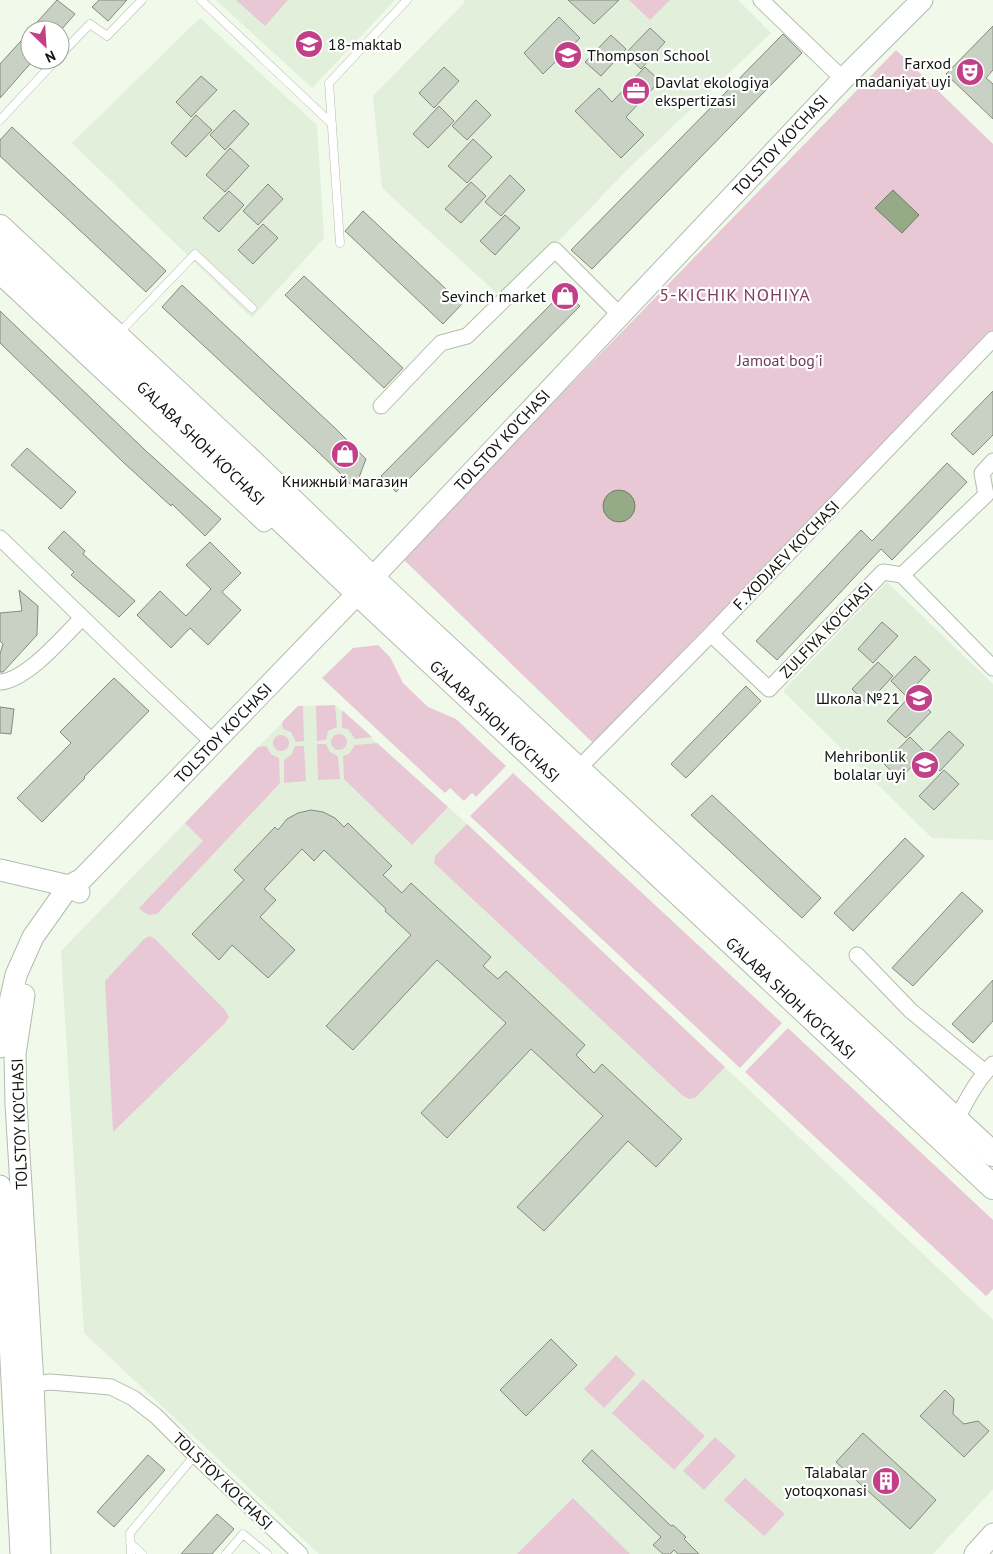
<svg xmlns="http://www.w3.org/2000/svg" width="993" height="1554" font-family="'PT Sans',sans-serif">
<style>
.built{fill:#e2f0db}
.green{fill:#e9c8d6}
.water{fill:#95ab88;stroke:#6d7e64}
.building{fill:#c8d1c3;stroke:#828b7d}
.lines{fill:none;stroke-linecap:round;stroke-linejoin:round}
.lane-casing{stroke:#b3bcae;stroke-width:9}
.street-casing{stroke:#b3bcae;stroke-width:17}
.secondary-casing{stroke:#b3bcae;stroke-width:23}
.primary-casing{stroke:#b3bcae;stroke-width:26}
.lane{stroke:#fff;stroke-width:8}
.street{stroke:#fff;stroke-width:15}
.secondary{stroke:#fff;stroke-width:21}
.primary{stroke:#fff;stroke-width:24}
.labels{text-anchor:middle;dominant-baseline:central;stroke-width:4.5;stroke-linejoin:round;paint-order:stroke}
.poi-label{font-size:16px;fill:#11140f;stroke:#fff;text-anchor:end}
.street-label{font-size:16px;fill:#11140f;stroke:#fff}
.park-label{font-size:16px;fill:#713a56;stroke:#fff}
.neighbourhood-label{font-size:18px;letter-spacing:1px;fill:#803e60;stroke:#fff}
</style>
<rect width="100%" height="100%" fill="#f0f9ea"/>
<path class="built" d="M 216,0 L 395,0 L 312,88 Z
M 464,0 L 738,0 L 771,33 L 627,170 L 503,299 L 382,188 L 373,96 L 465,2 Z
M 200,18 L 317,125 L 324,238 L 252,318 L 72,143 Z
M 887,582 L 993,684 L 993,840 L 932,838 L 783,691 Z
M 335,705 L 467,824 L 993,1320 L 993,1489 L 933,1554 L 319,1554 L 84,1333 L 61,951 L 298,706 Z"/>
<path class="green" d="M 236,0 L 288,0 L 265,26 Z
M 629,0 L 670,0 L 650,20 Z
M 896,50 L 993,144 L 993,332 L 593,743 L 402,558 Z
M 378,645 L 390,657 L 403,683 L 428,707 L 456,719 L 506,766 L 476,797 L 472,793 L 464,801 L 450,788 L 445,793 L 322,678 L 353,648 Z
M 335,705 L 337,727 L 328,731 L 326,740 L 317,741 L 316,706 Z
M 298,706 L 303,706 L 304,741 L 296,742 L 291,732 L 283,729 L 282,722 Z
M 342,710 L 372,737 L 355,739 L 348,729 L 342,728 Z
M331 742a8 8 0 1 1 16 0a8 8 0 1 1-16 0Z
M273 743a8 8 0 1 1 16 0a8 8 0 1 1-16 0Z
M 377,743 L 448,807 L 412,845 L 344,779 L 343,756 L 349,754 L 355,745 Z
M 317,744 L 326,744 L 330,752 L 338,756 L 340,779 L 318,780 Z
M 266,746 L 271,754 L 279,758 L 280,783 L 157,914 C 149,916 145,914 139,908 L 203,841 L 185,823 L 258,747 Z
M 295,746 L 304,746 L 306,781 L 284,783 L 284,760 L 292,754 Z
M 513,773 L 782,1023 L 740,1068 L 470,816 Z
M 467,824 L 725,1067 L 695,1098 L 689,1099 L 683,1096 L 434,863 L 435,856 Z
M 149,936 L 155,939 L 225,1010 L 229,1017 L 225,1023 L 113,1132 L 105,981 L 144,939 Z
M 788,1028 L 993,1220 L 993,1289 L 986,1296 L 745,1072 Z
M 616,1355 L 636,1374 L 604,1408 L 584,1389 Z
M 643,1379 L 705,1436 L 674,1470 L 612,1413 Z
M 715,1437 L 736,1456 L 704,1490 L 683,1471 Z
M 745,1478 L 785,1514 L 764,1536 L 724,1500 Z
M 573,1498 L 630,1554 L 517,1554 Z"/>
<path class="water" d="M 893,190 L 919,215 L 902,233 L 875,208 Z
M603 506a16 16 0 1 1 32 0a16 16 0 1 1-32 0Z"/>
<path class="building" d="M 57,0 L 75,14 L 61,30 L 30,30 Z
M 99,0 L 127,0 L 108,21 L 92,7 Z
M 568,0 L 619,0 L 594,24 Z
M 559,17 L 580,38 L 543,74 L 524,53 Z
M 993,26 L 993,70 L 986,78 L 993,84 L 993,119 L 946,74 Z
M 650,28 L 665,42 L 641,69 L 625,54 Z
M 30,31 L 30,64 L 0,98 L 0,64 Z
M 783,34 L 802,53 L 592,269 L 571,250 Z
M 611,35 L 626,49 L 601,76 L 585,62 Z
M 444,67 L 459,81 L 434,108 L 419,93 Z
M 645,67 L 660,81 L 626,117 L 644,135 L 621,158 L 575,111 L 599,88 L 612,102 Z
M 201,76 L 217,90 L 191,117 L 176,102 Z
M 476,100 L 491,115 L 467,140 L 452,126 Z
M 439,106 L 454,121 L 428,148 L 413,134 Z
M 234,110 L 249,124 L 225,150 L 210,135 Z
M 196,115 L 212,130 L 186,157 L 171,143 Z
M 12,127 L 166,271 L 146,292 L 0,156 L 0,140 Z
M 473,139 L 492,157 L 467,183 L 448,166 Z
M 230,148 L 249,166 L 225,192 L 206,175 Z
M 510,175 L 525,190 L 501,216 L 485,202 Z
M 471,182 L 486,196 L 461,223 L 445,209 Z
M 268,184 L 283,199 L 258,225 L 243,211 Z
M 229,191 L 244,205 L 219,232 L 203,218 Z
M 363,211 L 462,304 L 443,324 L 345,231 Z
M 505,215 L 520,228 L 495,255 L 480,241 Z
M 263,224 L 278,238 L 253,264 L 238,250 Z
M 304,276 L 403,368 L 384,388 L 285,295 Z
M 182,285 L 336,429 L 366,459 L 358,480 L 351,484 L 344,481 L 340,473 L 316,450 L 162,307 Z
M 564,291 L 580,306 L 396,492 L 381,476 Z
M 0,311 L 145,450 L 221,519 L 205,536 L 172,504 L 171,506 L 123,462 L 0,343 Z
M 993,391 L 993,435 L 973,455 L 951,434 Z
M 27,448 L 76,492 L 61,509 L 11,465 Z
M 947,463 L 967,482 L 892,560 L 881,549 L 777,660 L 756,641 L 861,530 L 872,541 Z
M 64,531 L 85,551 L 83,554 L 135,601 L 119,617 L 71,575 L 74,572 L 48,548 Z
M 210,542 L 241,573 L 222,592 L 241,610 L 208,645 L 190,628 L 171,648 L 137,615 L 160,591 L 186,616 L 211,589 L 186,565 Z
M 19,590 L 38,606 L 37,635 L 3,672 L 0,672 L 0,654 L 3,644 L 0,641 L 0,613 L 22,611 Z
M 882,622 L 898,636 L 873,663 L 858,649 Z
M 915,656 L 930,670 L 906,696 L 891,681 Z
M 878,662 L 893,676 L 867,704 L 852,689 Z
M 114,678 L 149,711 L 84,777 L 85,778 L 42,822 L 17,798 L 71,743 L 60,732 Z
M 746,686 L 761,701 L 686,778 L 671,764 Z
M 912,694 L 931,712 L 906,738 L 887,721 Z
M 0,707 L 14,709 L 11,734 L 0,733 Z
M 949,731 L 964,745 L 940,771 L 924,757 Z
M 910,737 L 925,752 L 900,779 L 884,764 Z
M 944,770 L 959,784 L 934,810 L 919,796 Z
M 712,795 L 821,898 L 802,918 L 691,815 Z
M 311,810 L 323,812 L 335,818 L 344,827 L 348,823 L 392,866 L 383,875 L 402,893 L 411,883 L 491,957 L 483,966 L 498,979 L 506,971 L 585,1045 L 576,1055 L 594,1073 L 602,1064 L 682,1139 L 656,1167 L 628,1141 L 544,1231 L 517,1207 L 603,1116 L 531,1049 L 447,1138 L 421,1113 L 506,1023 L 437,960 L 353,1050 L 326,1026 L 411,935 L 385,911 L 386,909 L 324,850 L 314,861 L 302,849 L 264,889 L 276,900 L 260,917 L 295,950 L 268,978 L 232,945 L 219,960 L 192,934 L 244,880 L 234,870 L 275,827 L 278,830 L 287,819 L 298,813 Z
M 905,838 L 924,856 L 853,931 L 834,913 Z
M 962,892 L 983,911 L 913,986 L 892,968 Z
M 993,980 L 993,1021 L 973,1043 L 952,1024 Z
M 551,1339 L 577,1365 L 526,1416 L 500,1390 Z
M 945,1390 L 954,1399 L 953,1414 L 964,1424 L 978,1421 L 989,1431 L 964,1457 L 920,1416 Z
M 863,1433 L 936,1500 L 910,1529 L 836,1462 Z
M 592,1450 L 671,1526 L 673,1525 L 686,1537 L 684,1539 L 699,1554 L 678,1554 L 674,1550 L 670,1554 L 663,1554 L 653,1545 L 661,1537 L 582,1461 Z
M 148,1455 L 165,1470 L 114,1527 L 97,1512 Z
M 217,1514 L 234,1529 L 212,1554 L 181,1554 Z"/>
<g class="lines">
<defs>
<path id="lane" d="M 201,0 L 332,124
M 60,55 L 90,24 L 107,36 L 142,0
M 0,120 L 56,60
M 340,243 L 329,83 L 407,0
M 119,333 L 195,254 L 252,308
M 130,1543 L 142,1554
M 131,1554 L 130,1533 L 195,1455
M 226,1554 L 243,1534 L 267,1554"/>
<path id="street" d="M 761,0 L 843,79
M 0,277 L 264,524 L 276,515
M 381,406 L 441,343 L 467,336 L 555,250 L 620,315
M 0,538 L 145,678 L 214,743
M 902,575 L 986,495 L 982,473 L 993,461
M 711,634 L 769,689 L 883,572 L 902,575 L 993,668
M 0,682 C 27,680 63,637 82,618
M 578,769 L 711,634 L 993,339
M 857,955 L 911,1011 L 985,1072
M 957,1119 C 967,1099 977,1080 993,1064
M 33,1384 L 50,1382 L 111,1387 L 133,1398 L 156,1416 L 195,1455 L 300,1554"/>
<path id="secondary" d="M 0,870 L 69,886 L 79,892
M 24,995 L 15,1054 L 16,1104 L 33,1384 L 40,1554
M 0,1047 L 16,975 L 33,937 L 69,886 L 82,879 L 358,593 L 843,79 L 922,0
M 0,1186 L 8,1303 L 21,1554
M 975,1554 L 993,1534"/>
<path id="primary" d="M 0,227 L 252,462 L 372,578 L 993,1154
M 0,253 L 380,614 L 993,1187"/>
</defs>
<use href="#lane" class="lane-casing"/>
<use href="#street" class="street-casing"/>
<use href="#secondary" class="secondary-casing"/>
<use href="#primary" class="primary-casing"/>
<use href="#lane" class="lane"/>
<use href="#street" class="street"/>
<use href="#secondary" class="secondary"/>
<use href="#primary" class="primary"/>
</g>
<defs>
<symbol id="school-disc" viewBox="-11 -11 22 22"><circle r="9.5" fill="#c24088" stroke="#fff"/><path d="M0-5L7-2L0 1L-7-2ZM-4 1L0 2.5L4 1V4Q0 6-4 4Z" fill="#fff"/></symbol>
<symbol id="theatre-disc" viewBox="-11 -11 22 22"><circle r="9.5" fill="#c24088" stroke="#fff"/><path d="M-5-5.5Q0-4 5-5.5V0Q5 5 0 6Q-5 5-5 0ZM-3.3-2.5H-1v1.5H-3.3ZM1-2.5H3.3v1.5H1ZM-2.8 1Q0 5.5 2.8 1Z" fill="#fff"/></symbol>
<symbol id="office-disc" viewBox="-11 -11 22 22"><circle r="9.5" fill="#c24088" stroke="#fff"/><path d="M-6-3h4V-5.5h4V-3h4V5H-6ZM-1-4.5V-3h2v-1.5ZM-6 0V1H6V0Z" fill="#fff"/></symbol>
<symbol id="shop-disc" viewBox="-11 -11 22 22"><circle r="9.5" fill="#c24088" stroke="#fff"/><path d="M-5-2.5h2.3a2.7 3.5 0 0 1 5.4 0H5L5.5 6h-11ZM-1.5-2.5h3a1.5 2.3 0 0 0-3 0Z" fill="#fff"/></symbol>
<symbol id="building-disc" viewBox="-11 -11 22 22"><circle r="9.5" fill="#c24088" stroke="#fff"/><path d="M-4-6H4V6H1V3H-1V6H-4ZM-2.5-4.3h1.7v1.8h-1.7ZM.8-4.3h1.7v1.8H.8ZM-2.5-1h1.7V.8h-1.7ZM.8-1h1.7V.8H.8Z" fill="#fff"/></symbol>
</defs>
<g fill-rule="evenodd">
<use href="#school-disc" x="293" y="28" width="32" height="32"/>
<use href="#school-disc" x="552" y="39" width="32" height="32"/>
<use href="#theatre-disc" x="954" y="56" width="32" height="32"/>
<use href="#office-disc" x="620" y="75" width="32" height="32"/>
<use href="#shop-disc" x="549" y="280" width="32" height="32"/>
<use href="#shop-disc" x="329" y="438" width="32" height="32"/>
<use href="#school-disc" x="903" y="682" width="32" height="32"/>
<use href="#school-disc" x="909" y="749" width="32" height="32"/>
<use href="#building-disc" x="870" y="1465" width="32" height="32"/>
</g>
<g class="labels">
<g class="poi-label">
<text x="328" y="44" text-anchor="start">18-maktab</text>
<text x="587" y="55" text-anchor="start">Thompson School</text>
<text x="951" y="63">Farxod<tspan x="951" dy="18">madaniyat uyi</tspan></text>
<text x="655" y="82" text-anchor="start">Davlat ekologiya<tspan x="655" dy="18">ekspertizasi</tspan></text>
<text x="546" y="296">Sevinch market</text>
<text x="345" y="481" text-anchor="middle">Книжный магазин</text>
<text x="900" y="698">Школа №21</text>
<text x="906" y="756">Mehribonlik<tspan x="906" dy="18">bolalar uyi</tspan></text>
<text x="867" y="1472">Talabalar<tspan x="867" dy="18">yotoqxonasi</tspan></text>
</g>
<g class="street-label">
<text transform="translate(780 145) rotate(-47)">TOLSTOY KO'CHASI</text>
<text transform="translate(502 440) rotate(-47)">TOLSTOY KO'CHASI</text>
<text transform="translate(201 443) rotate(44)">G'ALABA SHOH KO'CHASI</text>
<text transform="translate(786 555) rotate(-46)">F. XODJAEV KO'CHASI</text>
<text transform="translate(826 630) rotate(-46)">ZULFIYA KO'CHASI</text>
<text transform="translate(495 721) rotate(43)">G'ALABA SHOH KO'CHASI</text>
<text transform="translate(223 733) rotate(-46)">TOLSTOY KO'CHASI</text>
<text transform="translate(791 998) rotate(43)">G'ALABA SHOH KO'CHASI</text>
<text transform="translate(19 1124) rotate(-92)">TOLSTOY KO'CHASI</text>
<text transform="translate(223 1481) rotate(44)">TOLSTOY KO'CHASI</text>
</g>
<g class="park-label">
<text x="780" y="360">Jamoat bog'i</text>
</g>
<g class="neighbourhood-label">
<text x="735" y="294">5-KICHIK NOHIYA</text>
</g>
</g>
<g transform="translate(45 45) rotate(155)"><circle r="24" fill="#ffffff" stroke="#a0a19f"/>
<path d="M0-4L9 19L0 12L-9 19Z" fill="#c24088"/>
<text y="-8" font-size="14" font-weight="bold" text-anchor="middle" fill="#11140f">N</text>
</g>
</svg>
